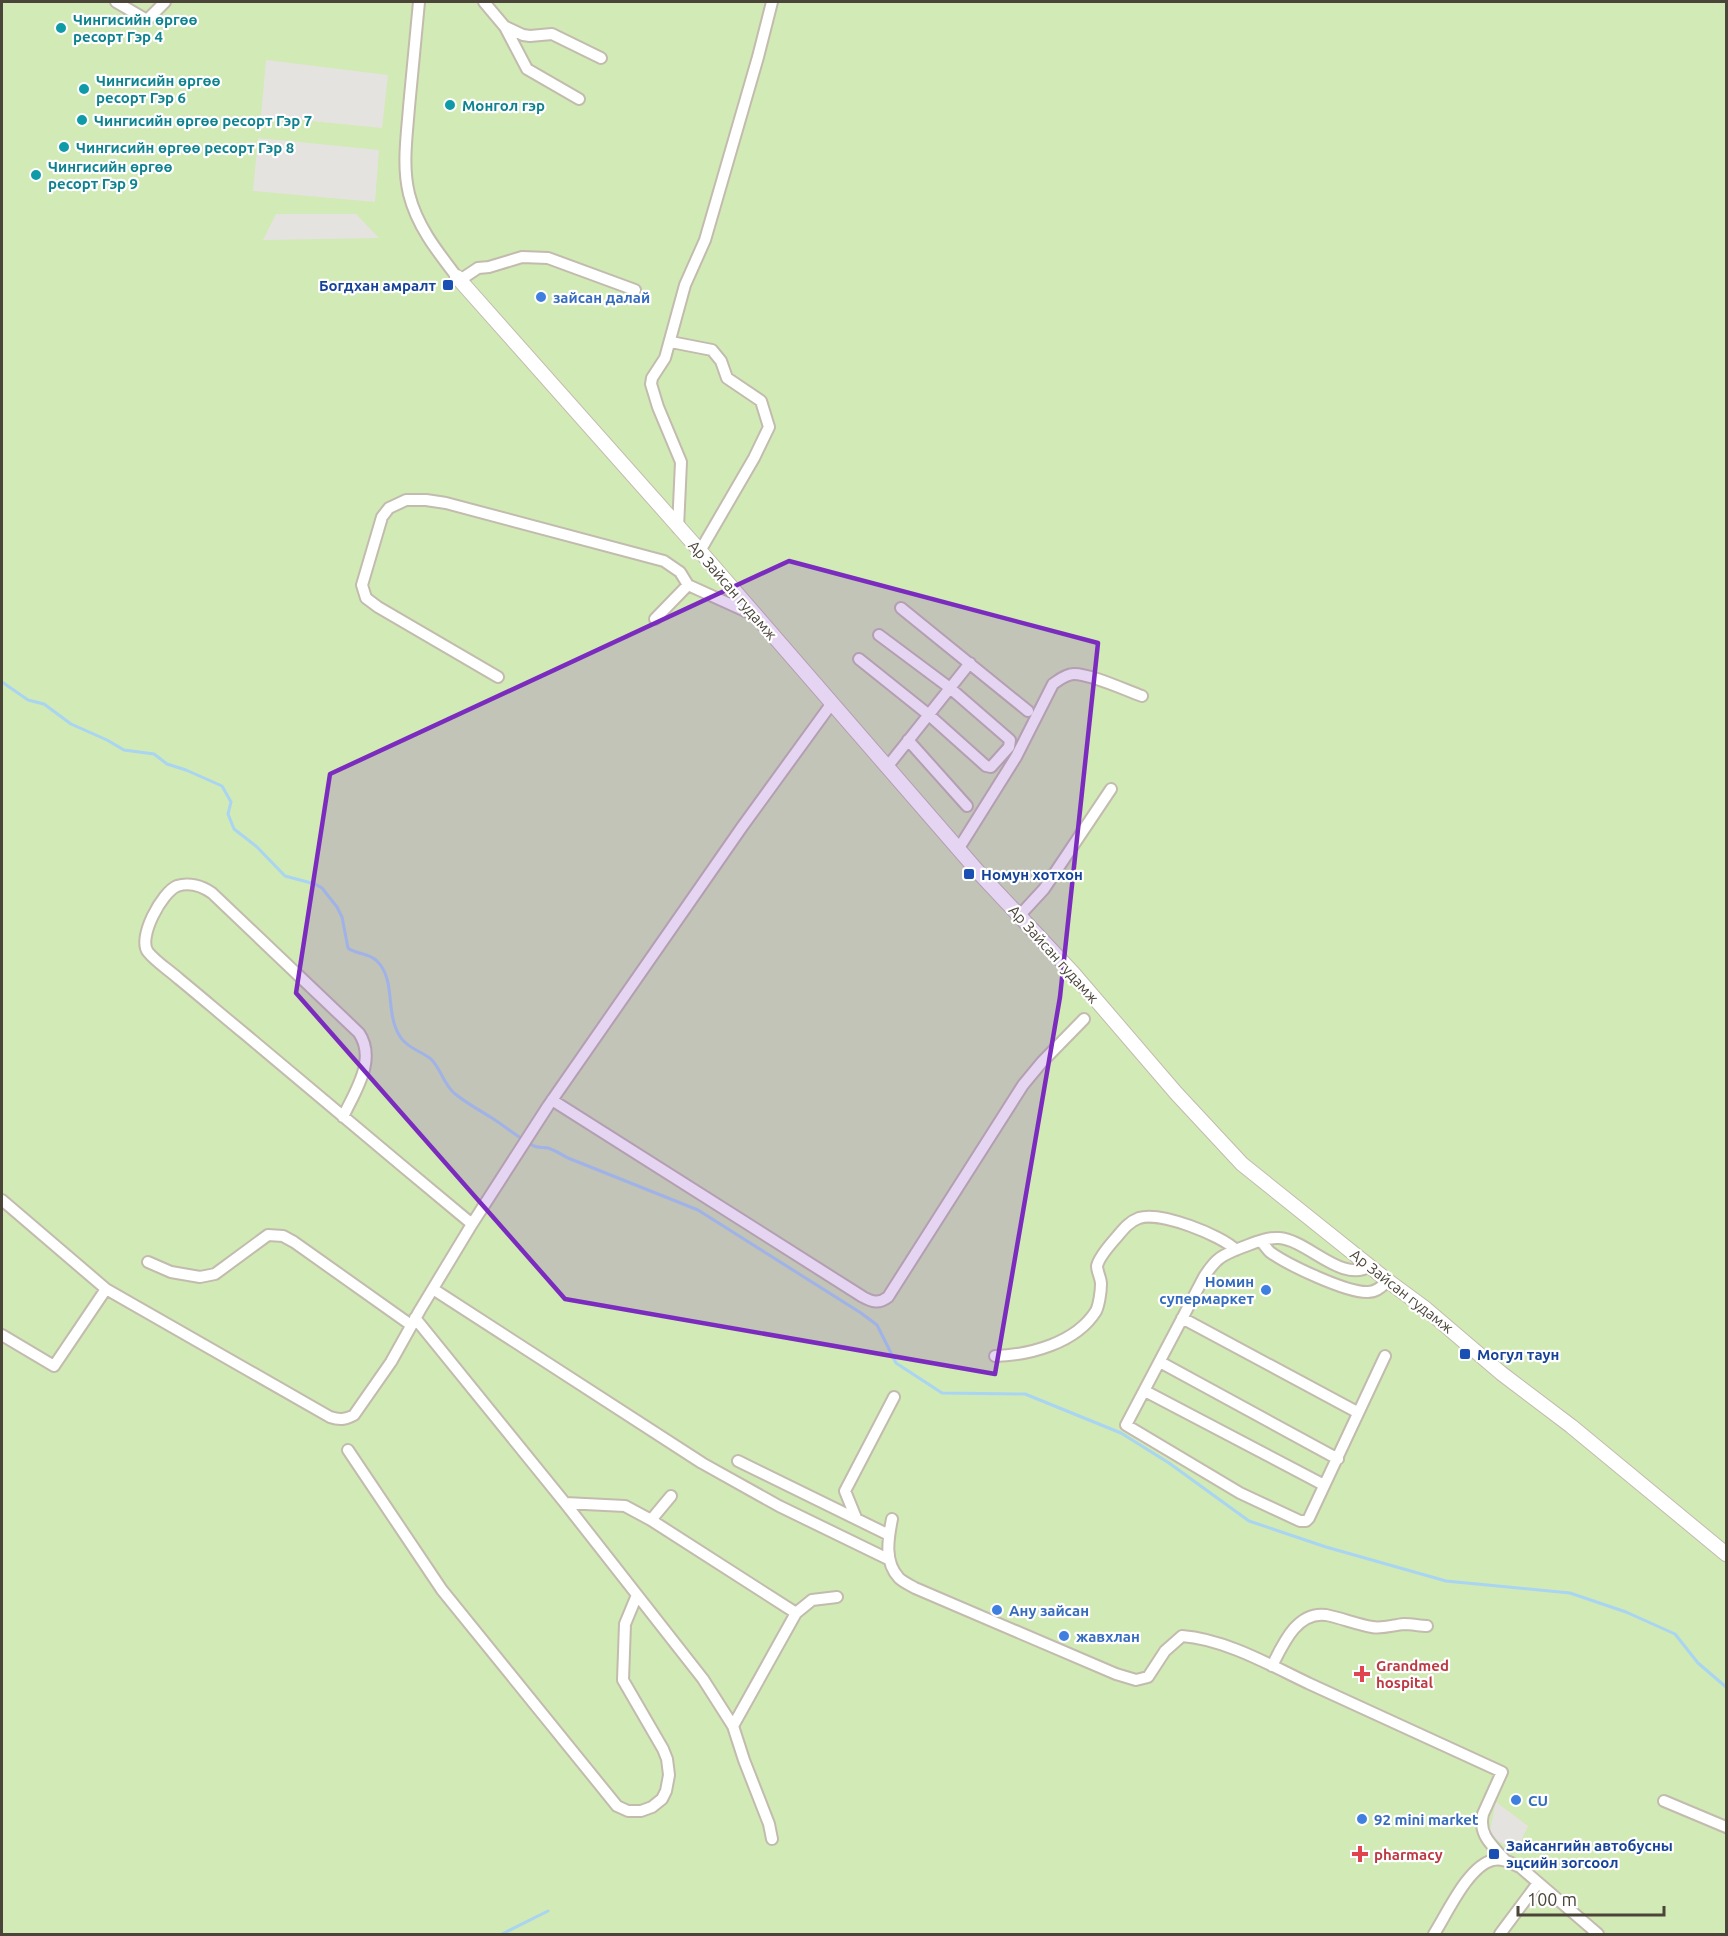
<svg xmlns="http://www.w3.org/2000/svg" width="1728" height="1936" font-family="Ubuntu,sans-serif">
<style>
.green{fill:#d2eab5}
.parking{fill:#e5e3e0}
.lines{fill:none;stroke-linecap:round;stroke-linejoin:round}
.stream{stroke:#a9d4f2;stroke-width:3}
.minor-casing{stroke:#c2bbae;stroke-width:14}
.tertiary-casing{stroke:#c2bbae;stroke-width:16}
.minor{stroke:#fff;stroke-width:10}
.tertiary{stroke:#fff;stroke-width:14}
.marked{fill:#7b2cbf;fill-opacity:0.2;stroke:#7b2cbf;stroke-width:4.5;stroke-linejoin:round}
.culture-dot{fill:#0f9aa8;stroke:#fff;stroke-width:2}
.transit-dot{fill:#1a4fb4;stroke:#fff;stroke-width:2}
.shop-dot{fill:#3f7fe0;stroke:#fff;stroke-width:2}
.health-dot{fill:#e0444e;stroke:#fff;stroke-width:2}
.labels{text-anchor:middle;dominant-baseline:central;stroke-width:4.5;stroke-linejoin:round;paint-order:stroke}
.culture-label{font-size:15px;font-weight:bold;fill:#0d838f;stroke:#fff;text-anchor:start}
.transit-label{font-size:15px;font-weight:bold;fill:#164399;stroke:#fff;text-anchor:start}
.shop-label{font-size:15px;font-weight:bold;fill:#366cbe;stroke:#fff;text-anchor:start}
.street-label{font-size:15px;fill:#4b4439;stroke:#fff}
.health-label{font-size:15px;font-weight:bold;fill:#be3a42;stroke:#fff;text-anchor:start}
</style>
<rect width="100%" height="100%" fill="#f6f3ec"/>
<path class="green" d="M 2,2 L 1726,2 L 1726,1934 L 2,1934 Z"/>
<path class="parking" d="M 266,60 L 388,75 L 382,128 L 261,116 Z
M 258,138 L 379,150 L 375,202 L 253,191 Z
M 276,214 L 356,214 L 379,238 L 263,240 Z
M 1496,1802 L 1528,1826 L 1516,1852 L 1489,1835 Z"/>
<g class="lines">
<path class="stream" d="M 2,682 L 28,700 L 44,704 L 71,724 L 107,740 L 124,750 L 154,754 L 167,764 L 186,770 L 222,786 L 231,802 L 228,814 L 234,829 L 257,847 L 285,876 L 315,884 L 322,888 L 337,907 L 342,917 L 348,948 C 357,955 368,952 377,961 C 397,981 384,1014 401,1038 C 409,1049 421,1051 431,1059 C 441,1069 443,1083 454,1093 C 466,1103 479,1110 492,1118 C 506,1127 520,1139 534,1146 C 539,1148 543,1147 548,1148 C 555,1150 562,1155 568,1158 L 698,1210 L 861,1313 L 877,1325 L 896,1363 L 942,1393 L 1025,1394 L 1121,1433 L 1169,1463 L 1249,1521 L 1326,1547 L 1446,1581 L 1570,1593 L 1626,1612 L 1675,1634 L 1698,1663 L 1726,1687
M 502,1934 L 548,1911"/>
<defs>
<path id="minor" d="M 116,2 L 147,20 L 165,2
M 419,2 C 416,37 412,72 409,107 C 407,135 402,165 409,194 C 417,226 437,251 457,277
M 484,2 L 505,27 L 527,69 L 579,99
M 506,27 L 523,35 L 530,36 L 552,34 L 601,58
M 460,280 L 478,268 L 489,267 L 522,257 L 548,258 L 635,290
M 671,342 L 712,350 L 721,361 L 727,378 L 761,401 L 769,427 L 754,458 L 700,551
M 678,528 L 681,462 L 658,407 L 651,384 L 652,378 L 665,358 L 685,285 L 705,240 L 758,57 L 772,2
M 901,608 L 1028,711
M 655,619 L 688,585 L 754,615
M 859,659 L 929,715 L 986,766 L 991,767 L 1009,747 L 1010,740 L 950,688 L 879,635
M 498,677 L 378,607 L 366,598 L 362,585 L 382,517 L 389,508 L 406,500 L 426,500 L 446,503 L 664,561 L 680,572 L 688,585
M 908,740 L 967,806
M 887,767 L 970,663
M 959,848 L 1016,757 L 1053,684 C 1059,680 1066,674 1074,674 C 1091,674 1125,690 1142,696
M 1020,915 L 1044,889 L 1111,789
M 552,1100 L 863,1297 C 872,1302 879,1304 888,1297 L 1023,1085 L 1042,1062 L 1084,1019
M 343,1117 C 355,1091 377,1060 359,1033 L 212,893 C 202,886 189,882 177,886 C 162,892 137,938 148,952 C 156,962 169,970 179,979 C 201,997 223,1016 245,1034 C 320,1097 396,1161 472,1224
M 2,1200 L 106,1289 L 330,1417 C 339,1420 345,1420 354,1415 L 391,1362 L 420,1310 L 472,1224 L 548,1106 L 742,827 L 832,703
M 1261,1241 C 1264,1245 1267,1249 1270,1252 C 1288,1265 1347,1293 1368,1292 C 1377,1292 1382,1286 1388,1281
M 148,1262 L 171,1272 L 200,1277 L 215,1274 L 268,1235 L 283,1236 L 294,1242 L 411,1325
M 1370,1266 C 1342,1284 1308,1240 1279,1238 C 1267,1237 1254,1243 1243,1247 C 1222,1255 1216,1258 1204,1277 L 1126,1425 L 1240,1493 L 1300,1521 L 1306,1521 L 1309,1518 L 1385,1356
M 433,1289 L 702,1463 L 779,1506 L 888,1559
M 415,1318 L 565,1503 L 703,1679 L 733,1726 L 744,1760 L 769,1824 L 772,1839
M 1182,1318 L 1357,1412
M 2,1335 L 54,1366 L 106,1289
M 995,1356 C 1030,1355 1076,1343 1096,1311 C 1099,1305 1101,1291 1101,1284 C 1101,1278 1097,1272 1097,1266 C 1099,1257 1109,1246 1115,1239 C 1122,1231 1128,1222 1139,1218 C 1160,1211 1221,1235 1236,1250
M 1160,1362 L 1338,1459
M 1145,1391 L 1324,1485
M 348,1450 L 442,1590 L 617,1806 L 628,1811 L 641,1811 L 652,1807 L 662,1799 L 666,1791 L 669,1775 L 667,1759 L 663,1749 L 623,1680 L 625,1624 L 637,1595
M 738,1461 L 889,1535
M 565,1503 L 625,1506 L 651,1520 L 796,1613 L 733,1726
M 856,1518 L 845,1491 L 894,1397
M 892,1519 C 888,1539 884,1562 899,1578 C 903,1582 910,1585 915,1588 L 1116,1674 L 1136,1680 L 1148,1677 L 1165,1651 L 1182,1636 C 1225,1639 1272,1666 1310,1684 C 1374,1713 1438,1742 1502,1772 L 1483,1814 C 1478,1835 1492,1845 1505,1860
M 651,1520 L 671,1496
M 796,1613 L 812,1600 L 837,1597
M 1272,1666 C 1283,1644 1297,1611 1326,1615 C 1341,1618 1356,1624 1372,1627 C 1383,1629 1393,1625 1404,1624 C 1412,1624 1420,1626 1427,1626
M 1664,1801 L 1726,1827
M 1434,1934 C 1447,1914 1468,1866 1493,1860 C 1503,1858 1511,1863 1520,1867 L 1598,1934
M 1500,1934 L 1538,1883"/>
<path id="tertiary" d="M 457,277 L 700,551 L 981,875 L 1073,973 L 1176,1093 L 1242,1164 L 1388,1281 L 1426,1309 L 1501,1373 L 1571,1426 L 1726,1554"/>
</defs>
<use href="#minor" class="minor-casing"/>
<use href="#tertiary" class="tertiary-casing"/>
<use href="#minor" class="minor"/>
<use href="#tertiary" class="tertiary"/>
</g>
<path class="marked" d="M 789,561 L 1098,643 L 1060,997 L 995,1374 L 565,1299 L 296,993 L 330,774 Z"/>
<g class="culture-dot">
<circle cx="61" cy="28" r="6"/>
<circle cx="84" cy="89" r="6"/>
<circle cx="450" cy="105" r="6"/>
<circle cx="82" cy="120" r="6"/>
<circle cx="64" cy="147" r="6"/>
<circle cx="36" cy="175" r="6"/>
</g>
<g class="transit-dot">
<rect x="442" y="279" width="12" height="12" rx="3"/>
<rect x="963" y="868" width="12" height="12" rx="3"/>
<rect x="1459" y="1348" width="12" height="12" rx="3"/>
<rect x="1488" y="1848" width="12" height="12" rx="3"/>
</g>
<g class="shop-dot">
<circle cx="541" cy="297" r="6"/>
<circle cx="1266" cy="1290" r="6"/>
<circle cx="997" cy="1610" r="6"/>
<circle cx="1064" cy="1636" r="6"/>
<circle cx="1516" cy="1800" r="6"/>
<circle cx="1362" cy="1819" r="6"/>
</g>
<g class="health-dot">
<path d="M1359 1665h6v6h6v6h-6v6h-6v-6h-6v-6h6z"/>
<path d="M1357 1845h6v6h6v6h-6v6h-6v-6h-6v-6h6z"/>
</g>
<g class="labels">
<g class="culture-label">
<text x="73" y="19">Чингисийн өргөө<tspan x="73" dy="17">ресорт Гэр 4</tspan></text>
<text x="96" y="80">Чингисийн өргөө<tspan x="96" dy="17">ресорт Гэр 6</tspan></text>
<text x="462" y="105">Монгол гэр</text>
<text x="94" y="120">Чингисийн өргөө ресорт Гэр 7</text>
<text x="76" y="147">Чингисийн өргөө ресорт Гэр 8</text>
<text x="48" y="166">Чингисийн өргөө<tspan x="48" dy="17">ресорт Гэр 9</tspan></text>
</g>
<g class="transit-label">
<text x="436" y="285" text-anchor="end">Богдхан амралт</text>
<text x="981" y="874">Номун хотхон</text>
<text x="1477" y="1354">Могул таун</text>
<text x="1506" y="1845">Зайсангийн автобусны<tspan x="1506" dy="17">эцсийн зогсоол</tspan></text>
</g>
<g class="shop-label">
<text x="553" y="297">зайсан далай</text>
<text x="1254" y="1281" text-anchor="end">Номин<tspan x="1254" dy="17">супермаркет</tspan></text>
<text x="1009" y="1610">Ану зайсан</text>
<text x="1076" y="1636">жавхлан</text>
<text x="1528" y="1800">CU</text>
<text x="1374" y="1819">92 mini market</text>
</g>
<g class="street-label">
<text transform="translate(733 590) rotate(49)">Ар Зайсан гудамж</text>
<text transform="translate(1054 954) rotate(48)">Ар Зайсан гудамж</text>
<text transform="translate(1402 1291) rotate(38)">Ар Зайсан гудамж</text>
</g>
<g class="health-label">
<text x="1376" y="1665">Grandmed<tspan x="1376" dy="17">hospital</tspan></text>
<text x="1374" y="1854">pharmacy</text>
</g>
</g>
<rect width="1728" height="1936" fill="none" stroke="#4b4439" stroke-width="6"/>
<path d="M1518 1906v9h146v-9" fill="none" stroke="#4b4439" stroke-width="3"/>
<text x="1527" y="1906" font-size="18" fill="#4b4439" stroke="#ffffff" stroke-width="4.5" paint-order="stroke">100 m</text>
</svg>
